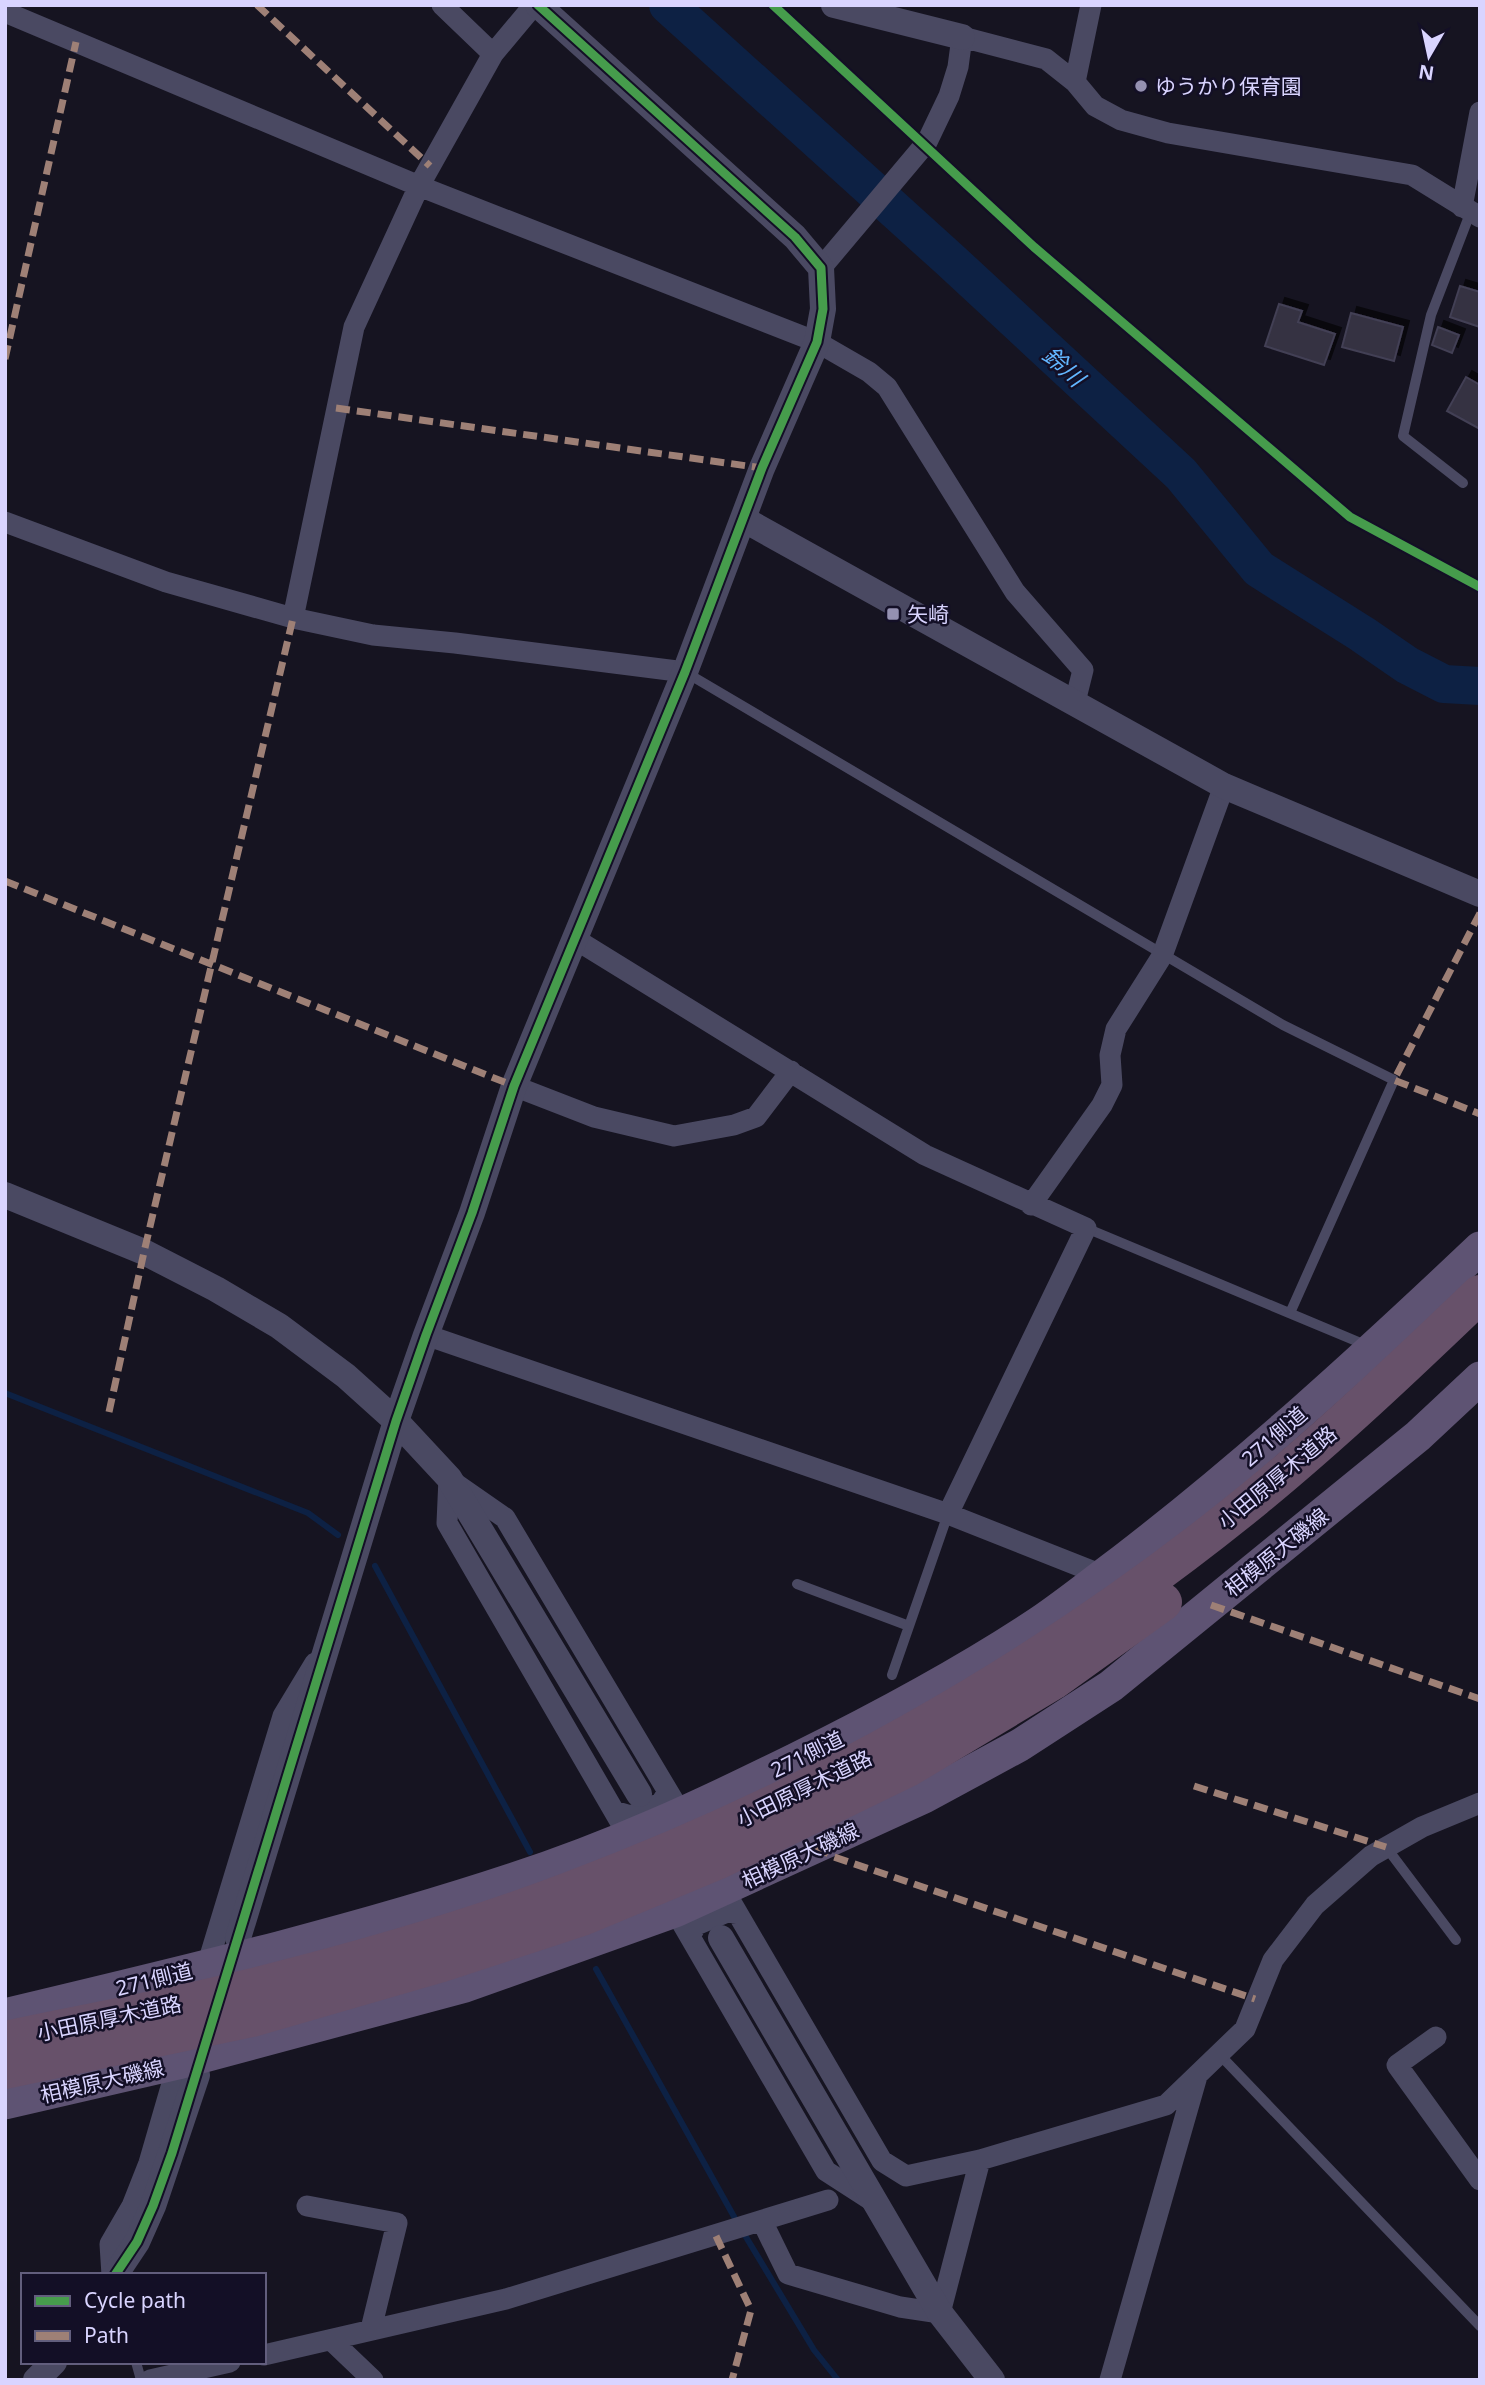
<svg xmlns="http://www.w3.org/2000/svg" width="1485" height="2385" font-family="'Noto Sans','Noto Sans JP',sans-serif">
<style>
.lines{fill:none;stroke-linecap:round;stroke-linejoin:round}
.stream{stroke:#0d2144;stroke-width:6}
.river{stroke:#0d2144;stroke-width:38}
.building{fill:#343243;stroke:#433f54;stroke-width:2;filter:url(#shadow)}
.service{stroke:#4a4962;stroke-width:10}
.minor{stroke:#4a4962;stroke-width:21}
.tertiary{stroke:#4a4962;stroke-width:26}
.primary{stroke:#5e5373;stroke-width:33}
.motorway{stroke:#67516a;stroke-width:38}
.quiet{stroke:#9e8076;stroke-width:7;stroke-dasharray:14 7;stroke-linecap:butt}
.cycleway-casing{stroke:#130f26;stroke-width:13}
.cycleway{stroke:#469c4c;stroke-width:9}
.poi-dot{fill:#9591b1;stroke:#130f26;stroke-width:2.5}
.labels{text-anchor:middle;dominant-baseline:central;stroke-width:5;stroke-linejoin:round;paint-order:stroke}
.poi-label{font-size:21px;fill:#d9d4ff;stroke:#130f26;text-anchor:start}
.street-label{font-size:21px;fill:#d9d4ff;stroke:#130f26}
.water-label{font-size:23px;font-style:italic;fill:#62b6ff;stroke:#130f26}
</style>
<defs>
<filter id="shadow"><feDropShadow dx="6" dy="-6" stdDeviation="0" flood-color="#0009"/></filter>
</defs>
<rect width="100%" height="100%" fill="#161421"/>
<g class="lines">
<path class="stream" d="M 5,1393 L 308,1513 L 338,1535
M 375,1566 L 530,1852
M 596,1969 L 737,2222
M 743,2232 L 814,2350 L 838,2380"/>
<path class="river" d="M 668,5 L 949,259 L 1181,474 L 1259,569 L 1362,634 L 1407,665 L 1444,684 L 1480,686"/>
</g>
<path class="building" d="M 1460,286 L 1480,292 L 1480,327 L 1450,317 Z
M 1279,304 L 1302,311 L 1298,322 L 1335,334 L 1324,365 L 1265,346 Z
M 1351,313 L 1403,327 L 1394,361 L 1342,347 Z
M 1438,327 L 1459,335 L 1452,353 L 1432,345 Z
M 1466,377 L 1480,385 L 1480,429 L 1447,411 Z"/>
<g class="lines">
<path class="service" d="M 1463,483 L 1403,436 L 1431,315 L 1471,211
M 685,672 L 1283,1025 L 1394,1080 L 1290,1313
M 1086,1228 L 1368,1346
M 797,1584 L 909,1626
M 892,1675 L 948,1514
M 1386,1847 L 1456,1940
M 1219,2054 L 1480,2326
M 136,2362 L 141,2380"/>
<path class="minor" d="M 442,5 L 493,54
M 5,12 L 419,186 L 817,342 L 869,372 L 887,387 L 1015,592 L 1083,670 L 1075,702
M 1075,82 L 1091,5
M 1462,207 L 1480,112
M 821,268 L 927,142 L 949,96 L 958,67 L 962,37 L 1046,59 L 1075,82 L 1095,106 L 1121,120 L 1168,133 L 1412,175 L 1480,217
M 5,522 L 166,582 L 293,618 L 373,635 L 455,643 L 685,672
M 293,618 L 354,327 L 419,186 L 493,54 L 534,5
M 575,939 L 925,1155 L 1086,1228 L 948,1514
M 514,1086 L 594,1117 L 674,1136 L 734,1125 L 756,1117 L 791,1071
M 1031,1205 L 1102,1105 L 1112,1085 L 1110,1055 L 1116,1029 L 1162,956 L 1224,786
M 426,1335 L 948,1514 L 1102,1575
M 449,1478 L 447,1523 L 629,1837
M 453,1482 L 505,1518 L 682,1815
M 614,1811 L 631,1816 L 661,1803 L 668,1792
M 724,1890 L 882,2161 L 906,2176 L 980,2160 L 1166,2105 L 1245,2029 L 1273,1960 L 1315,1905 L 1371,1856 L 1422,1827 L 1480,1803
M 675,1911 L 826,2171 L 874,2202
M 690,1937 L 696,1925 L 727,1912 L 737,1913
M 207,1966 L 283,1716 L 315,1663
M 1436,2037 L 1397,2065 L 1480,2180
M 307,2206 L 397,2223 L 371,2329
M 762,2221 L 788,2274 L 900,2307 L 940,2313 L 980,2160
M 112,2275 L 110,2244 L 132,2206 L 149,2163 L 178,2063
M 331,2340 L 373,2380
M 264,2355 L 506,2299 L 828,2200
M 150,2380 L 230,2362
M 1110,2380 L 1197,2076"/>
<path class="tertiary" d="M 834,5 L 962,37
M 743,519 L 1224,786 L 1480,894
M 5,1195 L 144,1252 L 216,1289 L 279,1326 L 346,1376 L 396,1421 L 449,1478 L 639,1794
M 238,1938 L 396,1421 L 426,1335 L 472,1213 L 514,1086 L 685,672 L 762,468 L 817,342 L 823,309 L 821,268 L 795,237 L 538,5
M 721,1938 L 940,2313 L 992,2380
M 115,2275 L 137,2242 L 153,2206 L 197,2075
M 36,2380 L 54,2362"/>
<path class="primary" d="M 5,2015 C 176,1974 348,1934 514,1879 C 613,1847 703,1805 796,1759 C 879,1718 962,1674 1040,1622 C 1068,1603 1095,1581 1122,1561 C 1248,1464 1365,1357 1480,1248
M 5,2103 L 178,2063 L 465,1986 L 675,1911 L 924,1797 L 1020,1745 L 1111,1686 L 1418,1436 L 1480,1378"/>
<path class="motorway" d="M 5,2040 C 85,2023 166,2009 245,1989 C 354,1962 464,1931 569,1891 C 817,1798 1049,1666 1255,1498 C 1333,1434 1407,1364 1480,1294
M 5,2070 L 252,2018 L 442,1963 L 582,1917 L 719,1860 L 908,1768 L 1053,1681 L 1163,1602"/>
<path class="quiet" d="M 257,5 L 430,166
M 5,359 L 76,42
M 336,408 L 762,468
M 5,881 L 514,1086
M 1480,913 L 1394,1080 L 1480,1114
M 109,1412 L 144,1252 L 293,618
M 1211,1605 L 1480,1699
M 1194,1786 L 1386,1847
M 816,1847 L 834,1857 L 1255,1999
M 716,2236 L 751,2310 L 732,2380"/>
<defs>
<path id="cycleway" d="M 773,5 L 1034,247 L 1350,517 L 1480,587
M 115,2275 L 137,2242 L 153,2206 L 172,2153 L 396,1421 L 426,1335 L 472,1213 L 514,1086 L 685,672 L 762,468 L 817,342 L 823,309 L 821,268 L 795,237 L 538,5"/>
</defs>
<use href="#cycleway" class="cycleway-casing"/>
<use href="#cycleway" class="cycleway"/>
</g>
<g class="poi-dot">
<circle cx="1141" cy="86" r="7"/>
<rect x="886" y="607" width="14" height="14" rx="3.5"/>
</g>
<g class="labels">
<g class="poi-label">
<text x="1155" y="86">ゆうかり保育園</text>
<text x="907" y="614">矢崎</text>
</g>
<g class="street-label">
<text transform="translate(1274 1436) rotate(-41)">271側道</text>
<text transform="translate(1277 1477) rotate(-40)">小田原厚木道路</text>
<text transform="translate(1276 1552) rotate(-39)">相模原大磯線</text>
<text transform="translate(807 1754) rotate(-26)">271側道</text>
<text transform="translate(804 1788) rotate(-26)">小田原厚木道路</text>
<text transform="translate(800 1855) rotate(-25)">相模原大磯線</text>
<text transform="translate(154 1979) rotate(-14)">271側道</text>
<text transform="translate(109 2018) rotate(-12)">小田原厚木道路</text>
<text transform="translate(102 2081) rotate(-13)">相模原大磯線</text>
</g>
<g class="water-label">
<text transform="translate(1064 366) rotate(42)">鈴川</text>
</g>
</g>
<rect width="1485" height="2385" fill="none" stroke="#d9d4ff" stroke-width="14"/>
<rect x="21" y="2273" width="245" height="91" fill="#130f26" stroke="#625e7d" stroke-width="2"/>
<rect x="35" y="2296" width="35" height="10" fill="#469c4c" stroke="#625e7d" stroke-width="2"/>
<text x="84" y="2308" font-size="21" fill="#d9d4ff">Cycle path</text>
<rect x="35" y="2331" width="35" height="10" fill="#9e8076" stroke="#625e7d" stroke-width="2"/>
<text x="84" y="2343" font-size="21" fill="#d9d4ff">Path</text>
<g transform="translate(1429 56) rotate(189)" stroke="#130f26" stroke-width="5" paint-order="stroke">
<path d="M0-5L12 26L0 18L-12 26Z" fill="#d9d4ff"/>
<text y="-10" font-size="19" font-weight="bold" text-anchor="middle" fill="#d9d4ff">N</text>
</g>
</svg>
